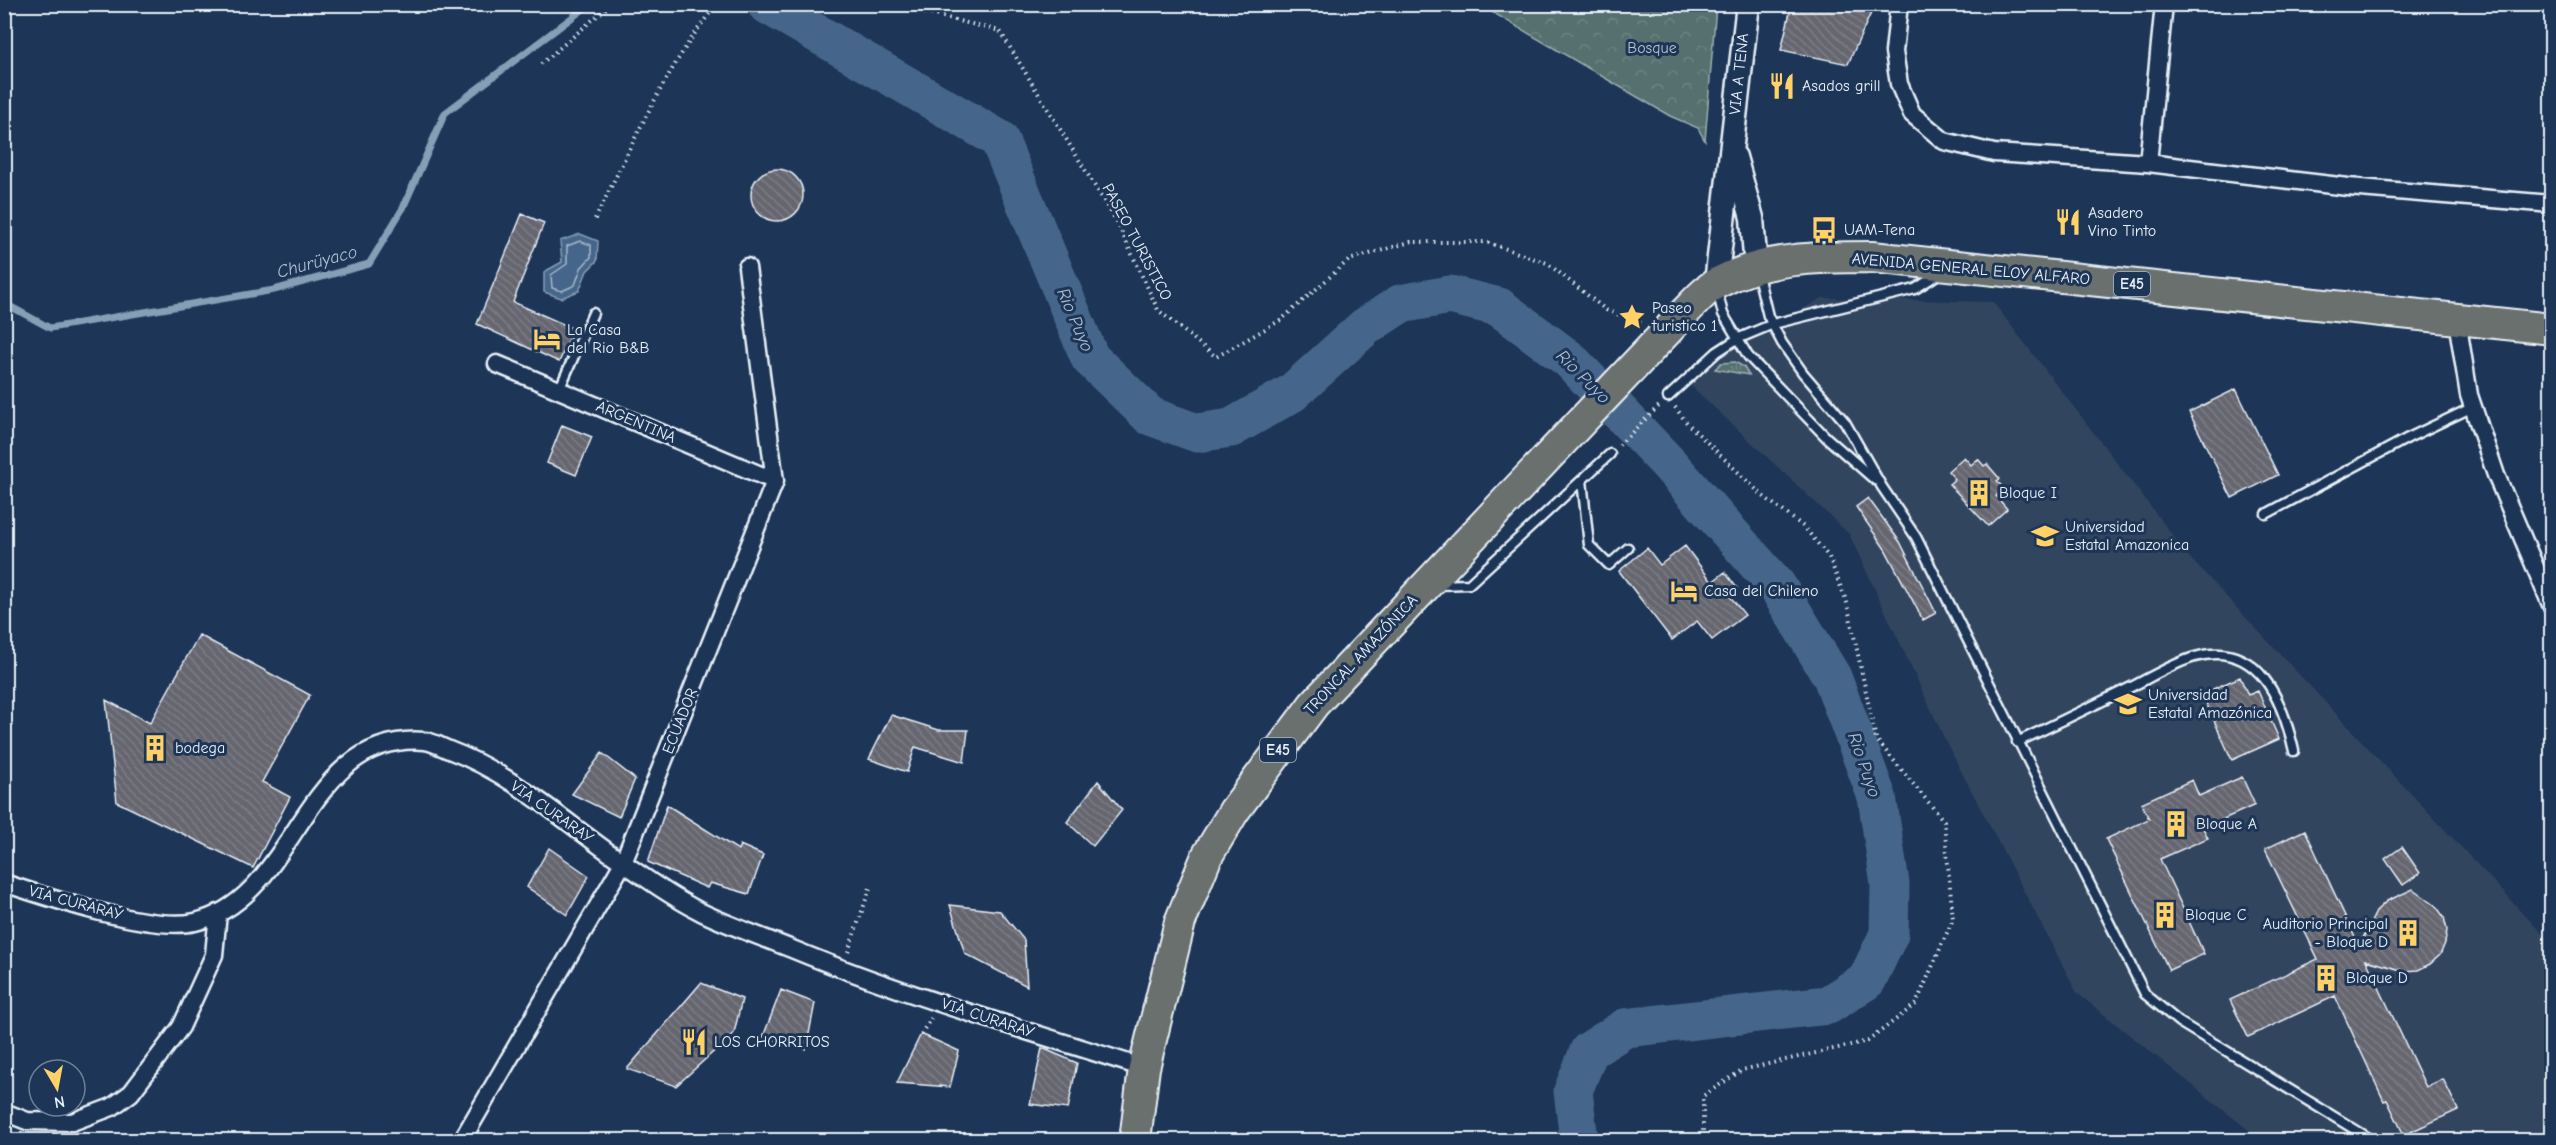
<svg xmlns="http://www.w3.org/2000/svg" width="2556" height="1145" font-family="'Comic Neue',sans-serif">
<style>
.built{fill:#33445e}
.grass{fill:url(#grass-tufts);stroke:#9eb0b3;stroke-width:1.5}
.forest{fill:url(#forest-crowns);stroke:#9eb0b3;stroke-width:1.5}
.water{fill:#45668a;stroke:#869eb6;stroke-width:1.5}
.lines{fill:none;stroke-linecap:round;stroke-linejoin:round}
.shore{stroke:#a7b9cc;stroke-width:1.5}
.stream{stroke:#869eb6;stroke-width:7}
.river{stroke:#45668a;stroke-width:39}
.building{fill:url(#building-back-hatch);stroke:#e8f1f8;stroke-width:1.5}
.lane-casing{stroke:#e8f1f8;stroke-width:13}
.street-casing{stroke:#e8f1f8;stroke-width:21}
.secondary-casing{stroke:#e8f1f8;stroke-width:27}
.highway-casing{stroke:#e8f1f8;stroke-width:34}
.path{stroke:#e8f1f8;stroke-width:4;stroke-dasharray:1.5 4.5;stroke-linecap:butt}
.lane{stroke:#1d3557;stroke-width:8}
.street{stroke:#1d3557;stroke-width:16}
.secondary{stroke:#1d3557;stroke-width:22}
.highway{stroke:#6a706d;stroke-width:30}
.labels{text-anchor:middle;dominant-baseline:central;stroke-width:6;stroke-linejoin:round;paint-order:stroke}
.shield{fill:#1d3557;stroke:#abb9c8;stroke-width:1.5}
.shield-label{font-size:15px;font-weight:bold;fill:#e8f1f8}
.park-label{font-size:16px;fill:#b5c4c8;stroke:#1d3557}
.street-label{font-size:16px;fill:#e8f1f8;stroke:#1d3557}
.poi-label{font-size:16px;fill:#e8f1f8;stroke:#1d3557;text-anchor:start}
.water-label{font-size:18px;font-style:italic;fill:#afc0d2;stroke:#1d3557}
</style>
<defs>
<pattern id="grass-tufts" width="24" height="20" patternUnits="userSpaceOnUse" patternTransform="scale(1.5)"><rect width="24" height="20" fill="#55706e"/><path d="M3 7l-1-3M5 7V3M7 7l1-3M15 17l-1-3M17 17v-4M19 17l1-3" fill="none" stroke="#6d8583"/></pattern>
<pattern id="forest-crowns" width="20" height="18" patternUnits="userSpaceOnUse" patternTransform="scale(1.5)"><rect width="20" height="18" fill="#55706e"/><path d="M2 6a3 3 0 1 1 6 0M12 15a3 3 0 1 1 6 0" fill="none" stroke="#6d8583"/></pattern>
<pattern id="building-back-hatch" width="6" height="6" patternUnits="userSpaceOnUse" patternTransform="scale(1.5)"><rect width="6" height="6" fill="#66666f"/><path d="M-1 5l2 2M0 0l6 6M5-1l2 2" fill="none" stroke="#7c7c84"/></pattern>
</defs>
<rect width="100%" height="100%" fill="#1d3557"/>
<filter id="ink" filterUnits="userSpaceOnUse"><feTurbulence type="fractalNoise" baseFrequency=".0167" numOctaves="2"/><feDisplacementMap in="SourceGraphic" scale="12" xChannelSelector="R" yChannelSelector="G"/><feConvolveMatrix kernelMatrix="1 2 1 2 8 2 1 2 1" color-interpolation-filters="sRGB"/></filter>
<g filter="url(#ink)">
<path class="built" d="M 1822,298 L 1993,302 L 2190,558 L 2551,943 L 2551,1140 L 2261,1140 L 2077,993 L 1947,744 L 1849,534 L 1688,383 L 1723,355 Z"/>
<path class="grass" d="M 1735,362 L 1744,367 L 1749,375 L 1715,369 L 1721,363 Z"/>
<path class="forest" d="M 1480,5 L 1716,5 L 1705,141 L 1698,128 L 1670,116 Z"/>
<path class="water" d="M 580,234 L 598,241 L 597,261 L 587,271 L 579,291 L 561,298 L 544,292 L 544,272 L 562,262 L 560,241 Z"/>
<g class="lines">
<path class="shore" d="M 580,241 L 591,245 L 591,257 L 581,268 L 575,285 L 562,291 L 552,288 L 551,275 L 567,264 L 567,246 Z"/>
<path class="stream" d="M 4,303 L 50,328 L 274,290 L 369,264 L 403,208 L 445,113 L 590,4"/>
<path class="river" d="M 766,4 L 999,139 L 1090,358 L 1150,416 L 1197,433 L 1231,428 L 1292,393 L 1365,327 L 1400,304 L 1450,295 L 1499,307 L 1570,360 L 1668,463 L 1777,586 L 1832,677 L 1877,797 L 1890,884 L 1889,934 L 1867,980 L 1828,1005 L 1625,1028 L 1589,1051 L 1573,1091 L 1579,1140"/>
</g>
<path class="building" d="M 1792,4 L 1875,4 L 1848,64 L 1781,50 Z
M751 195a26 26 0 1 1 52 0a26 26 0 1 1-52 0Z
M 522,214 L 544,223 L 513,302 L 574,329 L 559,362 L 477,324 Z
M 2236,389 L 2278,475 L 2232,498 L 2189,412 Z
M 562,425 L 592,437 L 576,475 L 547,463 Z
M 1964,457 L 1971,465 L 1978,459 L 1984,466 L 1987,464 L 2000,479 L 1997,481 L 2004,489 L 1996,496 L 2007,509 L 1988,526 L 1949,484 L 1955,479 L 1948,471 Z
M 1868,498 L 1900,542 L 1936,613 L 1923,620 L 1885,549 L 1856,507 Z
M 1685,546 L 1712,582 L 1725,572 L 1737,588 L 1728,594 L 1745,615 L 1712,640 L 1697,621 L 1672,640 L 1619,571 L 1647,548 L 1660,565 Z
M 199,635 L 310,695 L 262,782 L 290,797 L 253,868 L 117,802 L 106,700 L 150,723 Z
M 2240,677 L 2248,695 L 2258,691 L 2279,739 L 2232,760 L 2202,694 Z
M 891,715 L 939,730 L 968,730 L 964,762 L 915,747 L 907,772 L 869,759 Z
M 602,753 L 635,779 L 619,817 L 572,794 Z
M 2242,777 L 2255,805 L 2203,828 L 2208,838 L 2160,859 L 2204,954 L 2169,970 L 2106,839 L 2149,819 L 2141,803 L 2192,780 L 2199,796 Z
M 1098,781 L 1122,810 L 1093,846 L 1067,822 Z
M 667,805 L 738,850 L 740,845 L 763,855 L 749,894 L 710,883 L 707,888 L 648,862 Z
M 2305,830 L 2359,946 L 2377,910 L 2387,901 L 2413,889 L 2436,906 L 2444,917 L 2447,930 L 2445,943 L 2440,955 L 2430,964 L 2418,970 L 2404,971 L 2366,960 L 2426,1087 L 2443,1079 L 2458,1110 L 2404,1135 L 2387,1100 L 2384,1101 L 2335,996 L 2248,1037 L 2230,1000 L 2318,959 L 2265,849 Z
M 2402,847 L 2420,873 L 2403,885 L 2385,859 Z
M 549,848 L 589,876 L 567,915 L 527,887 Z
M 950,905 L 1000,911 L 1024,940 L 1027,986 L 965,954 Z
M 701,983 L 742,999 L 734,1033 L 676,1086 L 627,1069 Z
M 781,990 L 815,1003 L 806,1049 L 763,1037 Z
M 921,1034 L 959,1051 L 950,1087 L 897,1083 Z
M 1042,1048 L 1077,1063 L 1068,1109 L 1030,1104 Z"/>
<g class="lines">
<defs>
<path id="lane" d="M 1757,271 L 1768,316 L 1782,343 L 1803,373 L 1845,422 L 1882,487 L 1916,537 L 2145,994 L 2179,1022 L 2372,1140
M 1717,290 L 1723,314 L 1748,356 L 1827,438 L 1875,480
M 559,390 L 593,313
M 1668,397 L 1717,352 L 1737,339 L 1773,324 L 1915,289 L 1940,273
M 1582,480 L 1589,545 L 1609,565 L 1628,548
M 2266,514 L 2408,438 L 2473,407
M 1436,585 L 1469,584 L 1610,454
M 2017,742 C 2056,724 2094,705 2133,686 C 2153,676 2174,663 2195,657 C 2259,639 2283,702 2294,751"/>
<path id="street" d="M 1899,4 L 1894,52 L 1899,84 L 1912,114 L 1944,141 L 1994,153 L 2148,163 L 2348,187 L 2552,204
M 2148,163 L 2164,4
M 2457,320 L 2469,395 L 2496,475 L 2552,607
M 497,364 L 775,481
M 4,883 C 49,898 151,932 195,922 C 299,898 302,731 425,741 C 433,742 442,747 449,750 C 511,773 564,821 618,859 C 645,878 672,897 701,912 C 730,926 762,937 792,949 C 906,996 1026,1030 1144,1068
M 4,1112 L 27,1121 L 72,1122 L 112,1107 L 131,1093 L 181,1027 L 214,955 L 218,913
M 462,1140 L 623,863 L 775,481 L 747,267"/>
<path id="secondary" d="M 1735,157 L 1752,218 L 1756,269
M 1716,283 L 1748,4"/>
<path id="highway" d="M 1135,1140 L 1144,1068 L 1180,922 L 1207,856 L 1234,811 L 1314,704 L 1686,311 C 1695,302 1706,289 1717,283 C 1766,257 1818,257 1872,257 L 2552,329"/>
</defs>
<use href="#lane" class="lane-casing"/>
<use href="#street" class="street-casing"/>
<use href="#secondary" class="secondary-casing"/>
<use href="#highway" class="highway-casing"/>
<path class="path" d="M 890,4 L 1000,31 L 1117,222 L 1158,310 L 1216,357 L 1281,320 L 1349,260 L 1410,242 L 1486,242 L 1547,263 L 1606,310 L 1641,323
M 541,64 L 611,4
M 595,219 C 632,146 665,68 717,4
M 1675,407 L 1687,423 L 1763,496 L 1804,527 L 1829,557 L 1847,603 L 1876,739 L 1944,821 L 1953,919 L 1916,1004 L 1868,1041 L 1742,1070 L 1703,1096 L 1703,1133 L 1706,1140
M 1619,445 L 1659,406
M 848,952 L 871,885
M 921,1034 L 931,1018"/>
<use href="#lane" class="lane"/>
<use href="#street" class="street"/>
<use href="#secondary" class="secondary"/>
<use href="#highway" class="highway"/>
</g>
</g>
<defs>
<symbol id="restaurant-bare" viewBox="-9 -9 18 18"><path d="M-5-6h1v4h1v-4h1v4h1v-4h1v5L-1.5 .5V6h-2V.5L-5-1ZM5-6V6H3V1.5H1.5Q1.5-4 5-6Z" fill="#ffd166" stroke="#1d3557" stroke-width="2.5" paint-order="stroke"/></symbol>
<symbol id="bus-bare" viewBox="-9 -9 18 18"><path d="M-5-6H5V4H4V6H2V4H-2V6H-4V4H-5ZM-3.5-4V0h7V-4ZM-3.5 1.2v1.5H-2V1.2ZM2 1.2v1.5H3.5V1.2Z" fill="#ffd166" stroke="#1d3557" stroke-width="2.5" paint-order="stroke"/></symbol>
<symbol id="sight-bare" viewBox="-9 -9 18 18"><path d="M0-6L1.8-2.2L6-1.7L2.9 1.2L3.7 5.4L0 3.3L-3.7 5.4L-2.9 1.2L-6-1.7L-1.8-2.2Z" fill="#ffd166" stroke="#1d3557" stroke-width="2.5" paint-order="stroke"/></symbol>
<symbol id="hotel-bare" viewBox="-9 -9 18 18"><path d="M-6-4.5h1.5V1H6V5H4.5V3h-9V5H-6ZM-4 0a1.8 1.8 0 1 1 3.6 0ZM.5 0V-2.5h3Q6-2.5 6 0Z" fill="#ffd166" stroke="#1d3557" stroke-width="2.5" paint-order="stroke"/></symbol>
<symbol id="building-bare" viewBox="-9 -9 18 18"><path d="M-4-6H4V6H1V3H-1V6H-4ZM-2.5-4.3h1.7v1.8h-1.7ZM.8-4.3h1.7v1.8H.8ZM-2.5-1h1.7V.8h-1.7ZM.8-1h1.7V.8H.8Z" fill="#ffd166" stroke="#1d3557" stroke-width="2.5" paint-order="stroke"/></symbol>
<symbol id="university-bare" viewBox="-9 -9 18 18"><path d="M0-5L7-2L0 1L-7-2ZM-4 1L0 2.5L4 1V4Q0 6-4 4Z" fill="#ffd166" stroke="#1d3557" stroke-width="2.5" paint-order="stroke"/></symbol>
</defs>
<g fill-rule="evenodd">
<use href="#restaurant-bare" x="1763" y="67" width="38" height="38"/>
<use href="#restaurant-bare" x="2049" y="203" width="38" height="38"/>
<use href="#bus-bare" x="1805" y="211" width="38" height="38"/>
<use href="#sight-bare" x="1613" y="298" width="38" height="38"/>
<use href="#hotel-bare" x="528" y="320" width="38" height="38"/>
<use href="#building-bare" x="1960" y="474" width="38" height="38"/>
<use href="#university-bare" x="2026" y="517" width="38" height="38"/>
<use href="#hotel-bare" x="1665" y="572" width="38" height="38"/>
<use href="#university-bare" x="2109" y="685" width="38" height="38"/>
<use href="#building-bare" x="136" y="729" width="38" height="38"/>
<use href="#building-bare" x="2157" y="805" width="38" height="38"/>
<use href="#building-bare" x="2146" y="896" width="38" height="38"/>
<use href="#building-bare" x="2389" y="914" width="38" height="38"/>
<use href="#building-bare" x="2307" y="959" width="38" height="38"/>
<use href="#restaurant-bare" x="675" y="1023" width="38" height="38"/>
</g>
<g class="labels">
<g class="shield">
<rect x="2114" y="272" width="36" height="24" rx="4.5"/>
<rect x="1260" y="738" width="36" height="24" rx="4.5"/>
</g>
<g class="shield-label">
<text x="2132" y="284">E45</text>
<text x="1278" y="750">E45</text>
</g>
<g class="park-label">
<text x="1652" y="48">Bosque</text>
</g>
<g class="street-label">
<text transform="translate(1739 74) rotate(-84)">VIA A TENA</text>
<text transform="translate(1137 242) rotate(62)">PASEO TURISTICO</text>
<text transform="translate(1971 269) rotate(5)">AVENIDA GENERAL ELOY ALFARO</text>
<text transform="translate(636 422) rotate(23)">ARGENTINA</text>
<text transform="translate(1361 655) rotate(-47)">TRONCAL AMAZÓNICA</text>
<text transform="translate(680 721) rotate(-68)">ECUADOR</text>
<text transform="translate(552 812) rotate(35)">VIA CURARAY</text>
<text transform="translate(76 903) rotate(15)">VIA CURARAY</text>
<text transform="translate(988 1018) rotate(18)">VIA CURARAY</text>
</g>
<g class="poi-label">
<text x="1802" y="86">Asados grill</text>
<text x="2088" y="213">Asadero<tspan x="2088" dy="18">Vino Tinto</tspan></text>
<text x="1844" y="230">UAM-Tena</text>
<text x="1652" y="308">Paseo<tspan x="1652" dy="18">turistico 1</tspan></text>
<text x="567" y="330">La Casa<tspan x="567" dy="18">del Rio B&amp;B</tspan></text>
<text x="1999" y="493">Bloque I</text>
<text x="2065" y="527">Universidad<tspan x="2065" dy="18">Estatal Amazonica</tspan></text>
<text x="1704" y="591">Casa del Chileno</text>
<text x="2148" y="695">Universidad<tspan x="2148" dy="18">Estatal Amazónica</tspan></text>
<text x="175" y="748">bodega</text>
<text x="2196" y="824">Bloque A</text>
<text x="2185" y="915">Bloque C</text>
<text x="2388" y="924" text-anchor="end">Auditorio Principal<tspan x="2388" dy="18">- Bloque D</tspan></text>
<text x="2346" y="978">Bloque D</text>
<text x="714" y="1042">LOS CHORRITOS</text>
</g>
<g class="water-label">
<text transform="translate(317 262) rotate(-15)">Churüyaco</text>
<text transform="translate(1075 320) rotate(67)">Rio Puyo</text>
<text transform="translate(1583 377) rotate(45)">Rio Puyo</text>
<text transform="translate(1864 765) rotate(71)">Rio Puyo</text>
</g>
</g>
<rect width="2556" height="1145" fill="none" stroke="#1d3557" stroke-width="24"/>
<rect x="12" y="12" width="2532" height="1121" fill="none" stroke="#e8f1f8" stroke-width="2" filter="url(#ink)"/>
<g transform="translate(57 1088) rotate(170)"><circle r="28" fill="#1d3557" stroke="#6e8097" stroke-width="1.5"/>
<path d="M0-4.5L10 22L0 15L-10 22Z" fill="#ffd166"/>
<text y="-9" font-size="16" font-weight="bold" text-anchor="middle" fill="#e8f1f8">N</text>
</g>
</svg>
